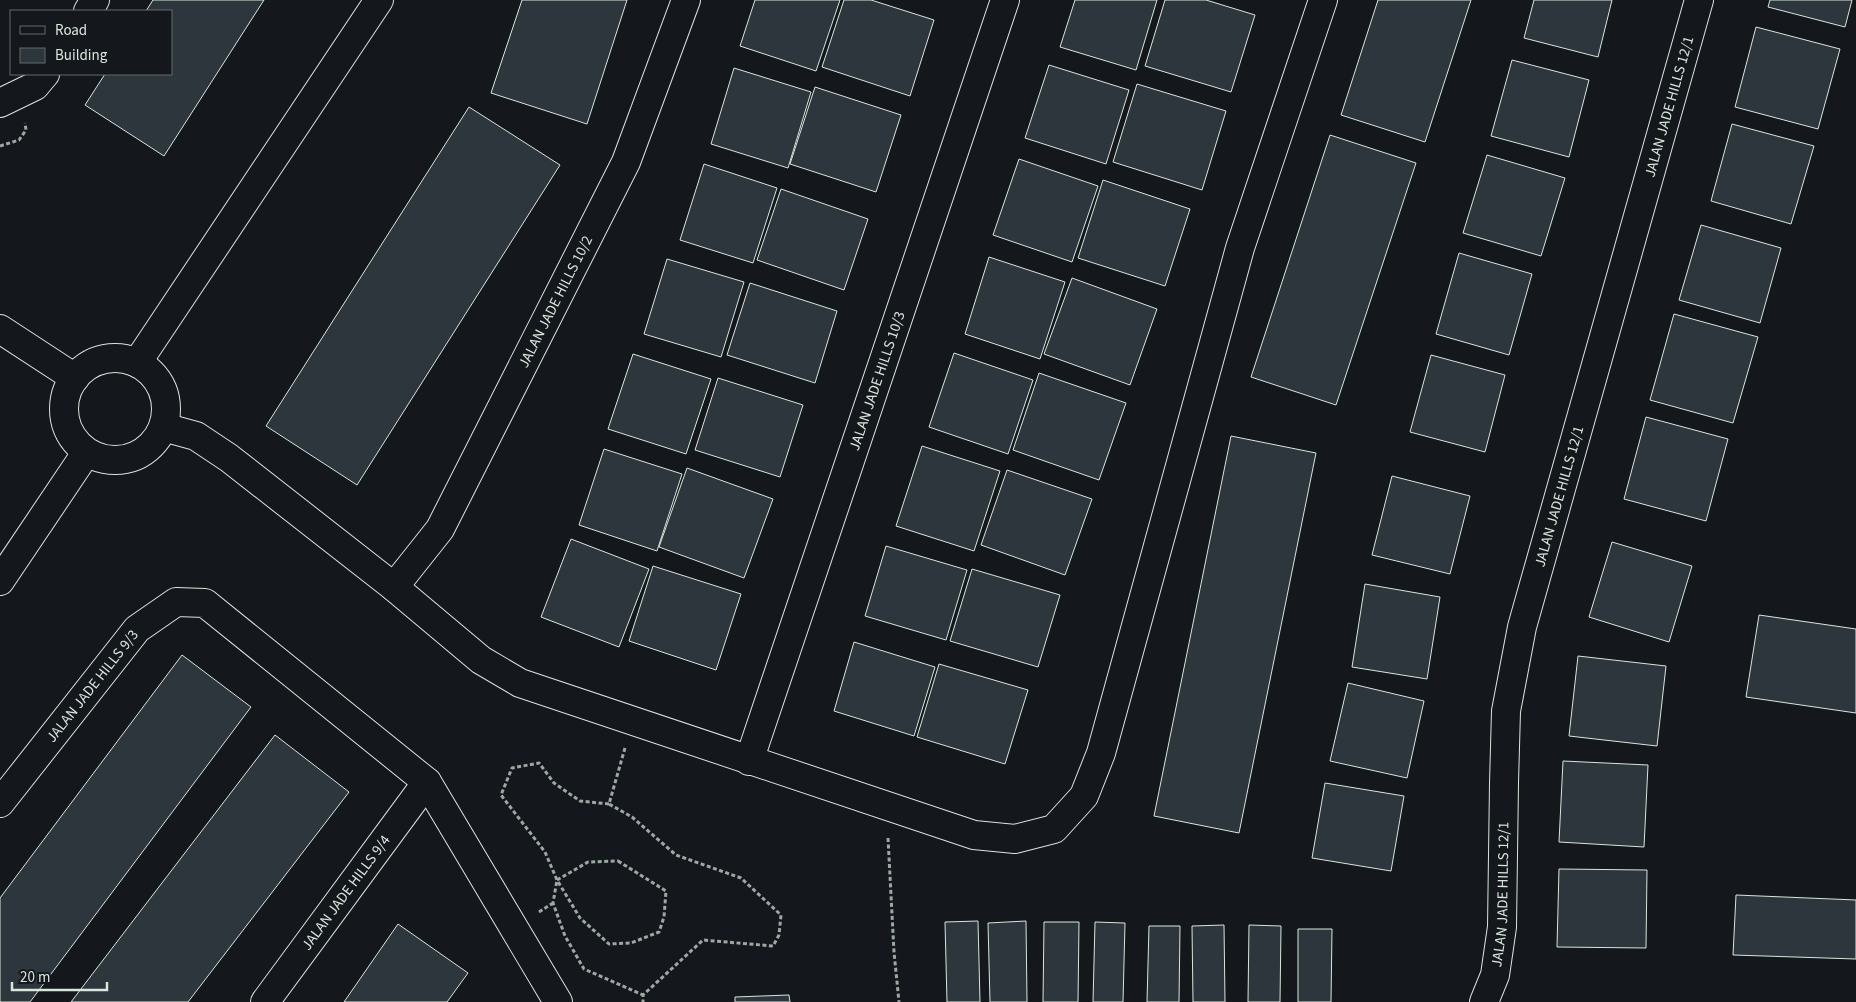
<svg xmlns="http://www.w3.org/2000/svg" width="1856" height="1002" font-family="'Source Sans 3',sans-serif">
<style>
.building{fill:#2c363c;stroke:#d8e6dc}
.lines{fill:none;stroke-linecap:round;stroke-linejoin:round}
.street-casing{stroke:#d8e6dc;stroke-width:30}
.path{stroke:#9da8a2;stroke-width:3;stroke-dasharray:4 2.5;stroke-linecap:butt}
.street{stroke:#14181c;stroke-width:28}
.labels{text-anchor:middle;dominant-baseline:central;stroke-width:4;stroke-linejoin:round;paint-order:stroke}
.street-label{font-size:15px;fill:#d8e6dc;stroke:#14181c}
</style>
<rect width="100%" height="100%" fill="#14181c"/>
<path class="building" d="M 153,0 L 264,0 L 164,156 L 85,105 L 105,74 L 171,74 L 171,11 L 146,11 Z
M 522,0 L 627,0 L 587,124 L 491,93 Z
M 755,0 L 840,0 L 816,71 L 740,46 Z
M 844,0 L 871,0 L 934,20 L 910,96 L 822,67 Z
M 1075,0 L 1157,0 L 1136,70 L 1060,47 Z
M 1165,0 L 1206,0 L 1255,15 L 1231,92 L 1145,66 Z
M 1378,0 L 1471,0 L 1425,142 L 1341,115 Z
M 1534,0 L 1612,0 L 1598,57 L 1524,38 Z
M 1770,0 L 1852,0 L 1845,27 L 1768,7 Z
M 1756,27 L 1840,49 L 1818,129 L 1735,107 Z
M 1512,60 L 1589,80 L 1569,157 L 1491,136 Z
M 1049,65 L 1129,90 L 1106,164 L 1025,138 Z
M 734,68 L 811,92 L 788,168 L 711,144 Z
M 1137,84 L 1226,111 L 1202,190 L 1113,162 Z
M 815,87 L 901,115 L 876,192 L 790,164 Z
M 469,107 L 560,165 L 357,485 L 266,426 Z
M 1732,124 L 1814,146 L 1791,224 L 1711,201 Z
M 1330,135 L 1416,163 L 1336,405 L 1251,377 Z
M 1487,155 L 1565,178 L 1541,256 L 1463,233 Z
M 1019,159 L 1098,186 L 1072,262 L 993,235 Z
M 704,164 L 777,188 L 753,263 L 680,240 Z
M 1103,180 L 1190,209 L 1165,286 L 1078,258 Z
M 781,189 L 868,219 L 844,290 L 757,260 Z
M 1701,225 L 1781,248 L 1760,323 L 1679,300 Z
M 1459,253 L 1532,274 L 1509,355 L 1436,334 Z
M 989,257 L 1065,282 L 1040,359 L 965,334 Z
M 667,259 L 744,282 L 721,357 L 644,334 Z
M 1072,278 L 1157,309 L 1130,385 L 1044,354 Z
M 750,283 L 837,311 L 815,383 L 727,355 Z
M 1674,314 L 1758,337 L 1733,423 L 1650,400 Z
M 954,353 L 1033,380 L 1008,454 L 929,427 Z
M 633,354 L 711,379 L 686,454 L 608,429 Z
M 1431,355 L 1505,375 L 1485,452 L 1410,432 Z
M 1039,373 L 1126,403 L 1099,480 L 1013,450 Z
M 718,378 L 803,405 L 780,477 L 695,450 Z
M 1646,417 L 1728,439 L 1706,521 L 1624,499 Z
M 1231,436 L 1316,453 L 1239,833 L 1154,816 Z
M 922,446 L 1000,471 L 974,551 L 896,526 Z
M 604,449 L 682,474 L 657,551 L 579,525 Z
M 687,468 L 773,499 L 744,578 L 659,547 Z
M 1007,470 L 1092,499 L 1065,575 L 981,545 Z
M 1392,476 L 1470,496 L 1450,574 L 1372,555 Z
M 571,539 L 649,569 L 619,647 L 541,617 Z
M 1612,542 L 1692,566 L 1669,642 L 1589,617 Z
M 886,546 L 967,570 L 946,640 L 865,616 Z
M 653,566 L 741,594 L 716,670 L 629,641 Z
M 972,569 L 1060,595 L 1038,667 L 950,641 Z
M 1365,584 L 1440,597 L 1427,679 L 1352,667 Z
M 1759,615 L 1856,629 L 1856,713 L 1746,697 Z
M 854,642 L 935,667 L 914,736 L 834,711 Z
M 182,655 L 251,707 L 30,1002 L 0,1002 L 0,898 Z
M 1578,656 L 1666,666 L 1657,746 L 1569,736 Z
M 939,664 L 1028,690 L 1005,764 L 917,737 Z
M 1348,683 L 1424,701 L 1407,778 L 1330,761 Z
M 275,735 L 349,792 L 188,1002 L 71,1002 Z
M 1563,761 L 1648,765 L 1644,847 L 1559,842 Z
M 1325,783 L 1404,796 L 1391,871 L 1312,858 Z
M 1559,869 L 1647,870 L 1646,948 L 1557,947 Z
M 1736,895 L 1856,900 L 1856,959 L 1733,955 Z
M 978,921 L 980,1002 L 947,1002 L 945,922 Z
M 1026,921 L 1027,1002 L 990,1002 L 988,923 Z
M 1044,922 L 1079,922 L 1078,1002 L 1043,1002 Z
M 1095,922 L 1125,923 L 1123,1002 L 1093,1002 Z
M 398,924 L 468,973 L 447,1002 L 344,1002 Z
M 1224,925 L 1225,1002 L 1193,1002 L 1192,926 Z
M 1249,925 L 1281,926 L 1280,1002 L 1248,1002 Z
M 1149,926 L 1180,926 L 1179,1002 L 1147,1002 Z
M 1298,929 L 1332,929 L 1331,1002 L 1298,1002 Z
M 789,995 L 790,1002 L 735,1002 L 735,997 Z"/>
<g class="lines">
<defs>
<g id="street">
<path d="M 88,11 L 95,0"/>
<path d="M 0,103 L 35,86 L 45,74"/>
<path d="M 0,329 L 75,378"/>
<circle cx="115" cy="409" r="51"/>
<path d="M 137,363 L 379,0"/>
<path d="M 163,427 L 196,436 L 229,458 L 394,587 L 481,660 L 520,683 L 974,835 L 1015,839 L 1054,829 L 1084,796 L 1101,753 L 1240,248 L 1323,0"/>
<path d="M 0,581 L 86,453"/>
<path id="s1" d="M 394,587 L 440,529 L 626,162 L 686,0"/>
<path id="s2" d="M 749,761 L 1005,0"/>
<path id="s3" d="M 0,803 L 137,629 L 176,602 L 205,603 L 427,782 L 558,1002"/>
<path id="s4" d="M 265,1002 L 427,782"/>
<path id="s5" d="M 1484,1002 L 1495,975 L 1502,927 L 1504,783 L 1506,711 L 1522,627 L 1699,0"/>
</g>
</defs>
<use href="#street" class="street-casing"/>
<path class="path" d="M 0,146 L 19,140 L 26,130 L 25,123
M 625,748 L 609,804 L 632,817 L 676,855 L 741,878 L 781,915 L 779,935 L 773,946 L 703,940 L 643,995 L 643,1002
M 609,804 L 580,801 L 554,783 L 539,763 L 512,768 L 501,795 L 545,852 L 557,880 L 553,903 L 565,936 L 584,969 L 643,995
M 888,838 L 894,952 L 899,1002
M 618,861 L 666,891 L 664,917 L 659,932 L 631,943 L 609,944 L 580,918 L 557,880 L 588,862 Z
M 539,912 L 553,903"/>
<use href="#street" class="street"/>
</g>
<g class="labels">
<g class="street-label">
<text stroke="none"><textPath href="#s5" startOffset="920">JALAN JADE HILLS 12/1</textPath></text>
<text stroke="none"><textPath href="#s1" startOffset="329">JALAN JADE HILLS 10/2</textPath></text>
<text stroke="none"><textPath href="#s2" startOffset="401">JALAN JADE HILLS 10/3</textPath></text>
<text stroke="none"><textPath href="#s5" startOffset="515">JALAN JADE HILLS 12/1</textPath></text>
<text stroke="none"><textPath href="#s3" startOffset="149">JALAN JADE HILLS 9/3</textPath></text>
<text stroke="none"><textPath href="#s4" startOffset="136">JALAN JADE HILLS 9/4</textPath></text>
<text stroke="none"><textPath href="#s5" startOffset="110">JALAN JADE HILLS 12/1</textPath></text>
</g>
</g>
<rect x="10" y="10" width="162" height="65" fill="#14181c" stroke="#626a69"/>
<rect x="20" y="26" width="25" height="8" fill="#14181c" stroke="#626a69"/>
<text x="55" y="35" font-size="15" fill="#d8e6dc">Road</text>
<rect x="20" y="48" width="25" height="15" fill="#2c363c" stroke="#626a69"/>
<text x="55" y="60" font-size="15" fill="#d8e6dc">Building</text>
<path d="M12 982v8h95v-8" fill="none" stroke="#d8e6dc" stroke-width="2.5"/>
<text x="20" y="982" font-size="15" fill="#d8e6dc" stroke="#14181c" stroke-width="4" paint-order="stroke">20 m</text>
</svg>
